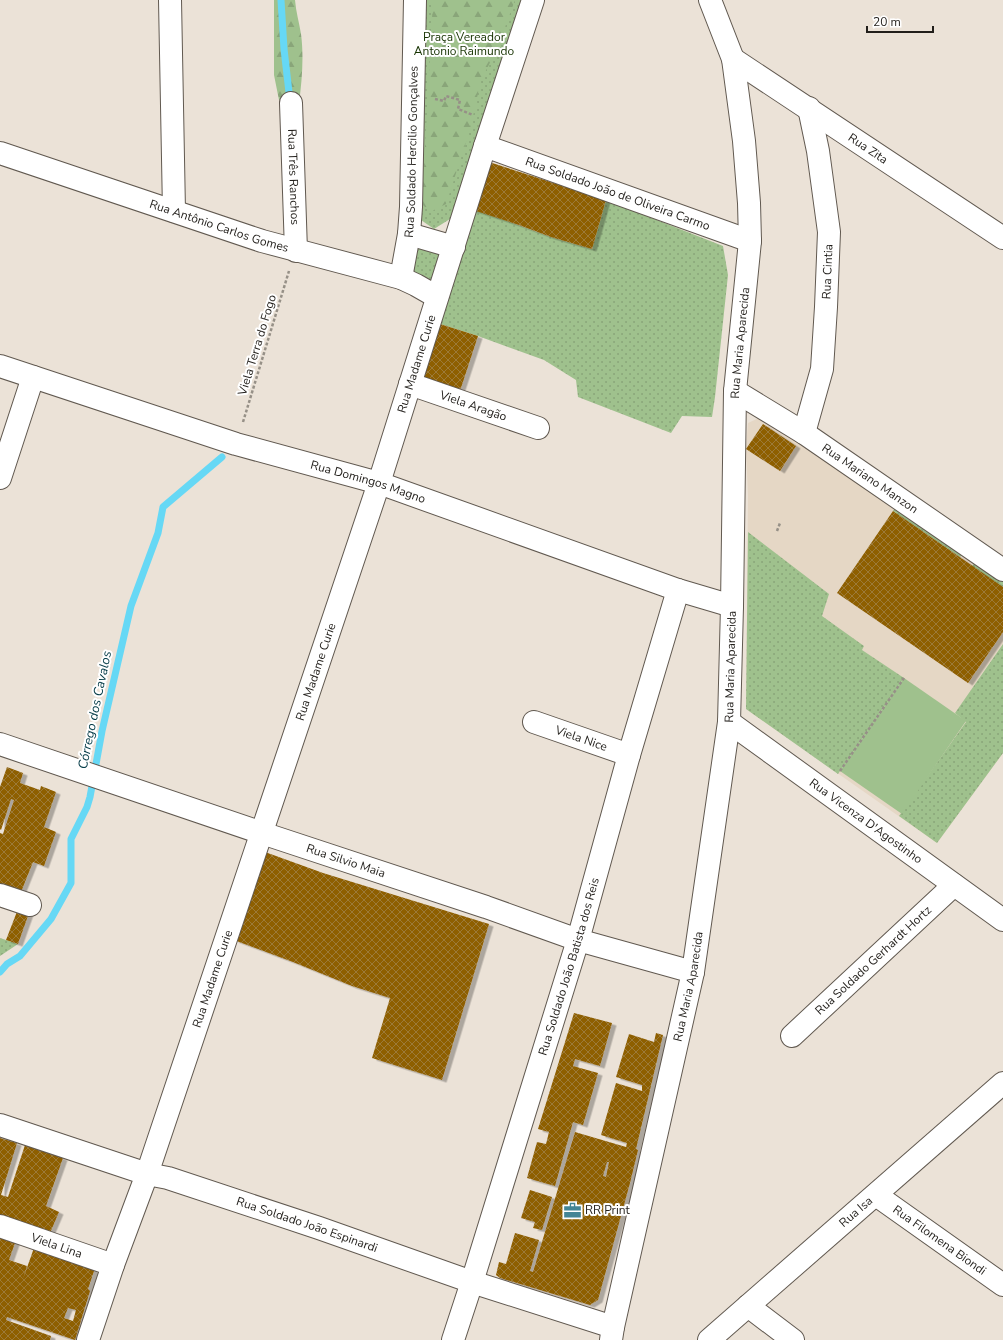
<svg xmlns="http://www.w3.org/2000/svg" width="1003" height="1340" font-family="'Nunito Sans',sans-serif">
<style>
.built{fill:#e5d7c5}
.grass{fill:url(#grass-dots)}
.forest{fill:url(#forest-firs)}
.pitch{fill:#9fc18d}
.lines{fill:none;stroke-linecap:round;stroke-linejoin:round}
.stream{stroke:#66d8f5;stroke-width:7}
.building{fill:url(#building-cross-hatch);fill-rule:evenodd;filter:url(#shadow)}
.minor-casing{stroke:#615950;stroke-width:24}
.path{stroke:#969087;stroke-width:2.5;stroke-dasharray:3 2;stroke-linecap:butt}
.minor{stroke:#fff;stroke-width:22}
.labels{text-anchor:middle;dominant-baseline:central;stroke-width:4;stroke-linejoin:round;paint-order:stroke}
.park-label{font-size:12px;fill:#163200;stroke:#fff}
.street-label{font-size:12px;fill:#211e1a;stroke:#fff}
.poi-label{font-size:12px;fill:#211e1a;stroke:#fff;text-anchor:start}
.water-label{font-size:13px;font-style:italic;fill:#053c48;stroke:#fff}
</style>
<defs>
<pattern id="grass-dots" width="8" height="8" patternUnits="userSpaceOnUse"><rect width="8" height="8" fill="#9fc18d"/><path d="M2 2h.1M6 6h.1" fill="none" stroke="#89a579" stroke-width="1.8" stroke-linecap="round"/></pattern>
<pattern id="forest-firs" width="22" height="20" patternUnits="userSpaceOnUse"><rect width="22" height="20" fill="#9fc18d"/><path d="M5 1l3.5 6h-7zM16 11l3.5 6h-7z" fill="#89a579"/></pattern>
<pattern id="building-cross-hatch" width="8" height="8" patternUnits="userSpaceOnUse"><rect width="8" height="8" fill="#8e5e00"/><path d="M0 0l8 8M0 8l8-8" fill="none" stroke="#9c7a38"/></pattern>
<filter id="shadow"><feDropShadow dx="4.5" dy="2.5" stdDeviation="0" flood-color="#0004"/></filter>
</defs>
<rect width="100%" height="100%" fill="#ebe2d7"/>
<path class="built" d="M 761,417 L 1003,579 L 1003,753 L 937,843 L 746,709 L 748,496 L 746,449 L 748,423 Z"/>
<path class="grass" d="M 418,0 L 525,0 L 450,219 L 434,229 L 421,220 Z
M 606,200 L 723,246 L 728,275 L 715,397 L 712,417 L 682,416 L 671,433 L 578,397 L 576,380 L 544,360 L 478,336 L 440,324 L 466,206 L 551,237 L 592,249 Z
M 422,245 L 443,255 L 433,281 L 415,280 L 407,257 L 411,251 Z
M 896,507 L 964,552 L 960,557 L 893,511 Z
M 748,532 L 829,594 L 822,616 L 864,646 L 862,650 L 904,678 L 838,774 L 746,709 Z
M 976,561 L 1003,579 L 1003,587 L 972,566 Z
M 1003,644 L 1003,753 L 937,843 L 899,816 L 966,722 L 955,713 Z
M 0,938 L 18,944 L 0,956 Z"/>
<path class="forest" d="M 274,0 L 295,0 C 296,12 299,22 301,34 C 304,56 302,81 299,103 L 291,103 L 279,100 L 274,75 Z
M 433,0 L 515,0 L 497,49 L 481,80 L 469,133 L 446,204 L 430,212 L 422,204 Z"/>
<path class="pitch" d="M 904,678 L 966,721 L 902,814 L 840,771 Z"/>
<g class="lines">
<path class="stream" d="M 281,0 L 284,49 L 290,101
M 0,972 L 7,964 L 20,956 L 51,919 L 71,883 L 71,839 L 87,807 L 90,797 L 102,731 L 131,606 L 158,533 L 163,507 L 222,457"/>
</g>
<path class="building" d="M 486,161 L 606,200 L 592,249 L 551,237 L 519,225 L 470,209 Z
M 440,324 L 478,336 L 459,394 L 422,382 Z
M 763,424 L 796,446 L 780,471 L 746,449 Z
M 893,511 L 1003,587 L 1003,632 L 968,683 L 837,593 Z
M 7,767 L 23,773 L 20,783 L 40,790 L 41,786 L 56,792 L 44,827 L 56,832 L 44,866 L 33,862 L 21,892 L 0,884 L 0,833 L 3,834 L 14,800 L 11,799 L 1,830 L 0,829 L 0,787 Z
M 265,852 L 323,873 L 489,924 L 442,1080 L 372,1058 L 390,998 L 352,986 L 293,962 L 234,940 Z
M 18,909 L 29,913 L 18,944 L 6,940 Z
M 574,1013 L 612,1023 L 600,1066 L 575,1059 L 573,1066 L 598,1073 L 583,1125 L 573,1122 L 555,1186 L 527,1178 L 537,1142 L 546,1144 L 549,1132 L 538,1129 Z
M 656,1033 L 663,1035 L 636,1149 L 638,1150 L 630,1183 L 598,1300 L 590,1305 L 500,1278 L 496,1275 L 499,1262 L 506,1264 L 515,1233 L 539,1240 L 530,1271 L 533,1272 L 575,1132 L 626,1147 L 627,1143 L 601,1135 L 616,1083 L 642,1091 L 642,1085 L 616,1077 L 629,1034 L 654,1042 ZM 607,1162 L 609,1162 L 606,1177 L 603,1176 Z
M 0,1138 L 17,1143 L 1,1195 L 8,1197 L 25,1145 L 63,1158 L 46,1206 L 59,1212 L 50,1233 L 0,1215 Z
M 530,1190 L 552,1197 L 542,1230 L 533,1228 L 535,1222 L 521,1218 Z
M 0,1234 L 16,1240 L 9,1260 L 27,1266 L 23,1279 L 35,1245 L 88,1263 L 94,1271 L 88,1289 L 90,1291 L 75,1340 L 7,1317 L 6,1320 L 51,1336 L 50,1340 L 0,1340 ZM 68,1308 L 76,1310 L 73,1321 L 64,1318 Z"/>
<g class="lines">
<defs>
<g id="minor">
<path d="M 170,0 L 174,211"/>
<path id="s1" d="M 733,59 L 1003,238"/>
<path id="s2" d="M 291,103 L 296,251"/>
<path id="s3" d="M 485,146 L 750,241"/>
<path id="s4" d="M 0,153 L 262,241 L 401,278 L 416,285 L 437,297"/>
<path d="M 409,234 L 454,247"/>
<path id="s5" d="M 401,278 L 409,234 L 411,207 L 415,0"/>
<path id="s6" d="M 0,366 L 236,444 L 379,483 L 678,590 L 732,606"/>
<path id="s7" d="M 410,384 L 538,428"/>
<path id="s8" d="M 735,391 L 804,433 L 1003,570"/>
<path id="s9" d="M 804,433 L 822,369 L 826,307 L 829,232 L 818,151 L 809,108"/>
<path d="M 0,478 L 33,377"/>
<path id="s10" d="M 534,722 L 629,755"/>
<path id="s11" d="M 729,722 L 1003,920"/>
<path id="s12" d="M 0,744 L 262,833 L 486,907 L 578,940 L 693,972"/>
<path d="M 0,895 L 30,905"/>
<path id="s13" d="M 792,1036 L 954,885"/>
<path id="s14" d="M 0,1125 L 147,1174 L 168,1178 L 319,1228 L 472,1282 L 613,1327"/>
<path id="s15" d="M 876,1195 L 1003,1285"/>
<path id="s16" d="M 0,1226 L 113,1265"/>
<path d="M 748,1306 L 793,1340"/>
<path id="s17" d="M 88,1340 L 113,1265 L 147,1174 L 379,483 L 485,146 L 533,0"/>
<path id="s18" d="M 453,1340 L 472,1282 L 578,940 L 629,755 L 678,590"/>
<path id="s19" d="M 611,1340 L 613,1327 L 693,972 L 729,722 L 732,606 L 735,391 L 750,241 L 749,203 L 744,141 L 733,59 L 710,0"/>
<path id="s20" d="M 709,1340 L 1003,1083"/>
</g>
</defs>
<use href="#minor" class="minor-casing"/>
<path class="path" d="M 435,99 L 444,101 L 446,96 L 460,100 L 458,109 L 473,115
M 243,422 L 289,271
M 777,531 L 780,523
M 840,771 L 904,678"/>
<use href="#minor" class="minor"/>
</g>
<defs>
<symbol id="office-bare" viewBox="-9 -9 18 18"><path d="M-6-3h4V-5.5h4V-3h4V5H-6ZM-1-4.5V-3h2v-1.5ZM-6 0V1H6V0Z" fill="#438596" stroke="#fff" stroke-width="2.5" paint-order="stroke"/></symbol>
</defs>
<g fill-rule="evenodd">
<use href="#office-bare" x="560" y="1198" width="25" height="25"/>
</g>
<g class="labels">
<g class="park-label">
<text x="464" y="37">Praça Vereador<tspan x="464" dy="14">Antonio Raimundo</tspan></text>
</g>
<g class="street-label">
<text stroke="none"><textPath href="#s1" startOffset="162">Rua Zita</textPath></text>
<text stroke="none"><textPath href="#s5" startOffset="127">Rua Soldado Hercilio Gonçalves</textPath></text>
<text stroke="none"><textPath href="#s2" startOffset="74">Rua Três Ranchos</textPath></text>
<text stroke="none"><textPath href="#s3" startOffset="141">Rua Soldado João de Oliveira Carmo</textPath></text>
<text stroke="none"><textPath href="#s4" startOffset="231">Rua Antônio Carlos Gomes</textPath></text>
<text stroke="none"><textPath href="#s9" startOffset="164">Rua Cintia</textPath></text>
<text stroke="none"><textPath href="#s19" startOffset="1009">Rua Maria Aparecida</textPath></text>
<text transform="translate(257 345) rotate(-73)">Viela Terra do Fogo</text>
<text stroke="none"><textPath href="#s17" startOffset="1030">Rua Madame Curie</textPath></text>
<text stroke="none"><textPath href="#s7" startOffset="67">Viela Aragão</textPath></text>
<text stroke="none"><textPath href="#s8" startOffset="161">Rua Mariano Manzon</textPath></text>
<text stroke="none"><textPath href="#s6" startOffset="386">Rua Domingos Magno</textPath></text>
<text stroke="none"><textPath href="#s19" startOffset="685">Rua Maria Aparecida</textPath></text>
<text stroke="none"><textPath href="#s17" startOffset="706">Rua Madame Curie</textPath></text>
<text stroke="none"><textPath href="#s10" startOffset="50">Viela Nice</textPath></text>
<text stroke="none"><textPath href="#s11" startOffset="169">Rua Vicenza D'Agostinho</textPath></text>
<text stroke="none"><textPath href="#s12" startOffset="365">Rua Silvio Maia</textPath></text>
<text stroke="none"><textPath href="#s13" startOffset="111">Rua Soldado Gerhardt Hortz</textPath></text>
<text stroke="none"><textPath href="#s18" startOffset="391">Rua Soldado João Batista dos Reis</textPath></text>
<text stroke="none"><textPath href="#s17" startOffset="382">Rua Madame Curie</textPath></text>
<text stroke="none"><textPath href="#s19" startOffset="362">Rua Maria Aparecida</textPath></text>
<text stroke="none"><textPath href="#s20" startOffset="195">Rua Isa</textPath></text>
<text stroke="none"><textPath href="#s14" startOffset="323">Rua Soldado João Espinardi</textPath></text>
<text stroke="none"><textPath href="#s15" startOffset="78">Rua Filomena Biondi</textPath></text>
<text stroke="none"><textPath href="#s16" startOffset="60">Viela Lina</textPath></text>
</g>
<g class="poi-label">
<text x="585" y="1210">RR Print</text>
</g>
<g class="water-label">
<text transform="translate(95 710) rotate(-78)">Córrego dos Cavalos</text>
</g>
</g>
<path d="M867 26v6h66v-6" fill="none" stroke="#211e1a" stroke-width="2"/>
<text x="873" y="26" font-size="12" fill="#211e1a" stroke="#ffffff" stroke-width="3" paint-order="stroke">20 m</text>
</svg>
